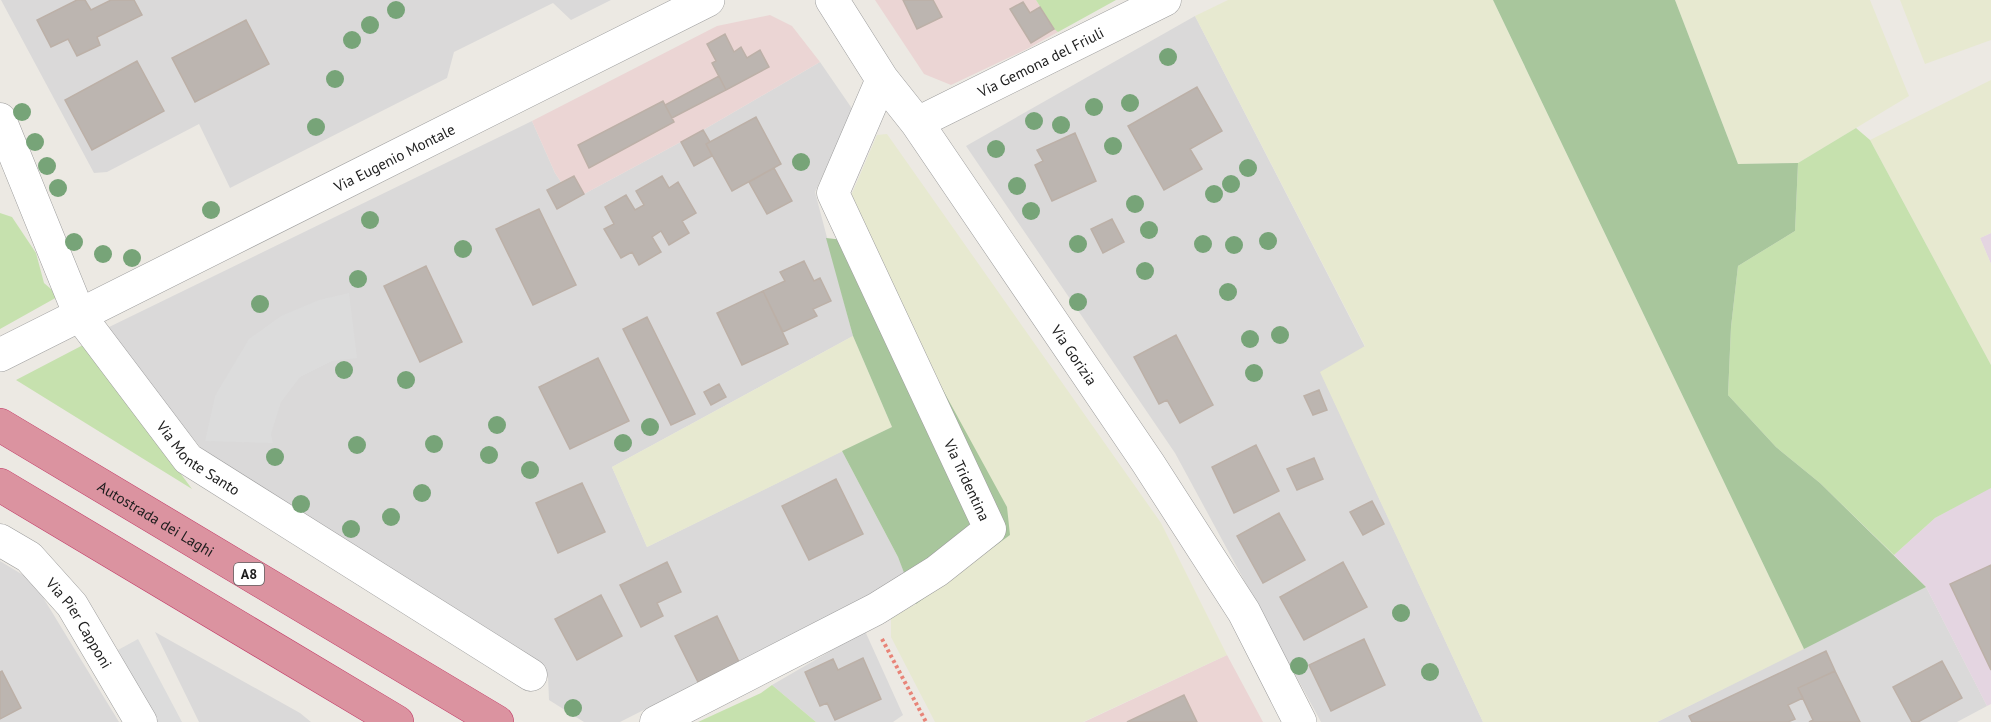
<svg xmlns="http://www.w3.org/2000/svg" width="1991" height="722" font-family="'PT Sans',sans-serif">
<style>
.residential{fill:#dad9d9}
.commercial{fill:#ebd5d4}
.industrial{fill:#e4d5e1}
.farmland{fill:#e7e9d0}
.grass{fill:#c6e1ae}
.forest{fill:#a8c69c}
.parking{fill:#dcdcdc}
.building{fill:#bcb5b0;stroke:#bcb0a7;stroke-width:1.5}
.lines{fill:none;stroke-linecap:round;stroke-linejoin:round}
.minor-casing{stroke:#9d9d9d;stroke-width:33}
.tertiary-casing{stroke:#9d9d9d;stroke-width:34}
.motorway-casing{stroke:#c13966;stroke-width:34}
.path{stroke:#e88478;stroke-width:4;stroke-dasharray:3 3;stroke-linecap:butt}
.minor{stroke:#fff;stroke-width:32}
.tertiary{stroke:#fff;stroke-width:33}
.motorway{stroke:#db93a0;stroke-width:33}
.tree{fill:#77a478}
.labels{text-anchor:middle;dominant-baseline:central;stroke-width:4.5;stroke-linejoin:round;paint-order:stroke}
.shield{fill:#fff;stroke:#606060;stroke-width:1.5}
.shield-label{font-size:14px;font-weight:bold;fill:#1c1c1c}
.street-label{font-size:15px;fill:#1c1c1c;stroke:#fff}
</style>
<rect width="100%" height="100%" fill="#ece9e3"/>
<path class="residential" d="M 1,0 L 611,0 L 571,20 L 553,3 L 454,52 L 447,78 L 230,188 L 199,124 L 107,172 L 94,173 Z
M 1195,16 L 1365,347 L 1321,373 L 1483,722 L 1321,722 L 1175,453 L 966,146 Z
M 820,62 L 853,110 L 815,192 L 853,336 L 612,467 L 647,547 L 842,451 L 898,557 L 906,577 L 620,722 L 584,722 L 549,700 L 548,676 L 201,448 L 105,329 L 532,121 L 555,173 L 561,182 L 574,176 L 584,194 L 703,130 Z
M 0,561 L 33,581 L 119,722 L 0,722 Z
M 1926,587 L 1987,706 L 1957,722 L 1657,722 Z
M 865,631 L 903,715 L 893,722 L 816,722 L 772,685 Z
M 155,632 L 300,713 L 311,722 L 199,722 Z"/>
<path class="commercial" d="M 875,0 L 1036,0 L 1054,29 L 1058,32 L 1027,49 L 951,85 L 924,74 Z
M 770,15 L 792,26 L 820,62 L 703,130 L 584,194 L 574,176 L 561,182 L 555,173 L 532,121 L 717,26 Z
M 1227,655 L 1263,722 L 1084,722 Z"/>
<path class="industrial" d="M 1991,233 L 1991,264 L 1980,238 Z
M 1989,488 L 1991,488 L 1991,704 L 1987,706 L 1926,587 L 1894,555 L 1935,518 Z"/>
<path class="farmland" d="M 1228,0 L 1493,0 L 1804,649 L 1657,722 L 1483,722 L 1320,372 L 1365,346 L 1195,16 Z
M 1675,0 L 1870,0 L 1909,96 L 1798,163 L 1738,164 Z
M 1900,0 L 1991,0 L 1991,40 L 1925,64 Z
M 1991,80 L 1991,233 L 1980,238 L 1991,264 L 1991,365 L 1870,140 Z
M 887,134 L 1161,523 L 1227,655 L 1083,722 L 935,722 L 891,637 L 891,618 L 916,604 L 1010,535 L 852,222 L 850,198 L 877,135 Z
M 853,336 L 892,427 L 647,547 L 612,467 Z"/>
<path class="grass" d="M 1036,0 L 1116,0 L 1058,32 L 1054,29 Z
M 1856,128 L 1870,140 L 1991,365 L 1991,488 L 1935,518 L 1894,555 L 1820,483 L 1776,447 L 1728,395 L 1731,327 L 1738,266 L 1795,231 L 1798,163 Z
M 0,213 L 12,217 L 36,253 L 44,283 L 59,296 L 0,329 Z
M 85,344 L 192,489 L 16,380 Z
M 772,685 L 816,722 L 698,722 L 761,693 Z"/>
<path class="forest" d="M 1493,0 L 1675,0 L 1738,164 L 1798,163 L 1795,231 L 1738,266 L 1731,327 L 1728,395 L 1776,447 L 1820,483 L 1926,587 L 1804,649 Z
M 826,238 L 862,242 L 1007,507 L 1010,535 L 916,604 L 898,557 L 842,451 L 892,427 L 853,336 Z"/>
<path class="parking" d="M 349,293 L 357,358 L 332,361 L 300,377 L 281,402 L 271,434 L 273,443 L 205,441 L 215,396 L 249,339 L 281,316 L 319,300 Z
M 138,639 L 182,722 L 157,722 L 118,650 Z"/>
<path class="building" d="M 77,0 L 85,0 L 91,10 L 111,0 L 134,0 L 142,15 L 97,37 L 100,45 L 77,56 L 68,39 L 51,47 L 37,20 Z
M 903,0 L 933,0 L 942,17 L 917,29 Z
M 1023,2 L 1030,13 L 1040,7 L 1054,29 L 1031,43 L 1010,9 Z
M 246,20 L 269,64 L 195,102 L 172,58 Z
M 725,34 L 734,52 L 741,47 L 747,58 L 760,50 L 769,67 L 726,90 L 712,63 L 716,61 L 707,44 Z
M 137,61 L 164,111 L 92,150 L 65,100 Z
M 719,76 L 726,90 L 672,118 L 665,105 Z
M 1197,87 L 1222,131 L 1190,149 L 1202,169 L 1164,190 L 1128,126 Z
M 663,101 L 674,122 L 589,168 L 578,145 Z
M 756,117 L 781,164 L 732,191 L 706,144 Z
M 703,130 L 710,142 L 706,144 L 712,156 L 694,166 L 681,142 Z
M 1075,133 L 1096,181 L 1052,201 L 1035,165 L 1043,161 L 1037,150 Z
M 774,168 L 792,201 L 767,214 L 749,182 Z
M 574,176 L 584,194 L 557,209 L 547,190 Z
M 662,176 L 669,188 L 678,182 L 696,213 L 682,221 L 689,233 L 669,245 L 661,231 L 652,237 L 661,252 L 639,265 L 632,252 L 621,258 L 604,229 L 614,224 L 605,207 L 626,195 L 635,210 L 644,205 L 636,191 Z
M 539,209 L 576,285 L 533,305 L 496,229 Z
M 1112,219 L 1124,242 L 1103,253 L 1091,229 Z
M 804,261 L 814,281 L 820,278 L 831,301 L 813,309 L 817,316 L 783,332 L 763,291 L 785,281 L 780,272 Z
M 426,266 L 462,342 L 420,362 L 384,286 Z
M 763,291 L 788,344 L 742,365 L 717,313 Z
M 647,317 L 695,414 L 671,425 L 623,329 Z
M 1176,335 L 1213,405 L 1180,423 L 1167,400 L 1159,404 L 1134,357 Z
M 598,358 L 629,421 L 570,449 L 539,387 Z
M 719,384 L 726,397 L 711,405 L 704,392 Z
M 1319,390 L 1327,410 L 1313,415 L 1304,396 Z
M 1256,445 L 1279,491 L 1234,513 L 1212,467 Z
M 1314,458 L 1323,479 L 1297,490 L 1287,469 Z
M 836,479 L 863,534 L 809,560 L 782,506 Z
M 582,483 L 605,532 L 558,553 L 536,503 Z
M 1372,501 L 1384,524 L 1363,535 L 1350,512 Z
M 1279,513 L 1305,560 L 1263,583 L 1237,536 Z
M 667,562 L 681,592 L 657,603 L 663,616 L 641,627 L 620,585 Z
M 1343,562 L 1367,607 L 1304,640 L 1280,597 Z
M 1991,565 L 1991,670 L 1950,584 Z
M 601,595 L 622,636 L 577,660 L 555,619 Z
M 717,616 L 739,662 L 698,682 L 675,636 Z
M 1364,639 L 1385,685 L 1331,711 L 1309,665 Z
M 1826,651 L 1835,671 L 1798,688 L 1803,698 L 1788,705 L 1795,719 L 1788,722 L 1692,722 L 1689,716 Z
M 863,658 L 881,699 L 835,720 L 827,703 L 820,706 L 805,672 L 833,659 L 838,670 Z
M 1942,661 L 1962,698 L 1918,722 L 1912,722 L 1893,687 Z
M 2,671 L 21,708 L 0,719 L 0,672 Z
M 1835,671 L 1860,722 L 1809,722 L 1813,720 L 1798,688 Z
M 1184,695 L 1197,722 L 1127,722 Z"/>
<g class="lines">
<defs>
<g id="minor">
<path id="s1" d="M 0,119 L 80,316 L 188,459 L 531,675"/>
<path id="s2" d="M 917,123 L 1165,0"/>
<path id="s3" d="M 0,540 L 29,557 L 72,605 L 141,722"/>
<path d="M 656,722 L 876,609 L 937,571 L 990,529 L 833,193 L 882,79"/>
</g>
<g id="tertiary">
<path id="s4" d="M 832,0 L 882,79 L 917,123 L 1148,463 L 1244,612 L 1300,722"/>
<path id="s5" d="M 0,355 L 708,0"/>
</g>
<g id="motorway">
<path id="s6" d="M 0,425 L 497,722"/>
<path d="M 0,485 L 397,722"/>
</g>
</defs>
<use href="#minor" class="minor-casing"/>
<use href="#tertiary" class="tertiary-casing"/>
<use href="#motorway" class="motorway-casing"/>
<path class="path" d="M 882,639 L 926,722"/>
<use href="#minor" class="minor"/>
<use href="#tertiary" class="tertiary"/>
<use href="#motorway" class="motorway"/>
</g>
<g class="tree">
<circle cx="396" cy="10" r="9"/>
<circle cx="370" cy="25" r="9"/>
<circle cx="352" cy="40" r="9"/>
<circle cx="1168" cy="57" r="9"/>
<circle cx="335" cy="79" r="9"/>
<circle cx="1130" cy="103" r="9"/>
<circle cx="1094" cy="107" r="9"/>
<circle cx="22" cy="112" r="9"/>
<circle cx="1034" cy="121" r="9"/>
<circle cx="1061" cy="125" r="9"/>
<circle cx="316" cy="127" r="9"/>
<circle cx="35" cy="142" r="9"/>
<circle cx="1113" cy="146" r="9"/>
<circle cx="996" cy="149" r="9"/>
<circle cx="801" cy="162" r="9"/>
<circle cx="47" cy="166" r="9"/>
<circle cx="1248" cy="168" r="9"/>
<circle cx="1231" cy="184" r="9"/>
<circle cx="1017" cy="186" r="9"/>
<circle cx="58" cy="188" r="9"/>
<circle cx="1214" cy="194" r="9"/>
<circle cx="1135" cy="204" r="9"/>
<circle cx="211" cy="210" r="9"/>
<circle cx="1031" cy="211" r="9"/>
<circle cx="370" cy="220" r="9"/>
<circle cx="1149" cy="230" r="9"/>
<circle cx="1268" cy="241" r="9"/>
<circle cx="74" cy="242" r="9"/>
<circle cx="1078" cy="244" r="9"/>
<circle cx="1203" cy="244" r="9"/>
<circle cx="1234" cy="245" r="9"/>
<circle cx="463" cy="249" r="9"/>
<circle cx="103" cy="254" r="9"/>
<circle cx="132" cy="258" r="9"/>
<circle cx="1145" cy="271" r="9"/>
<circle cx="358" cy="279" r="9"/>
<circle cx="1228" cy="292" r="9"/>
<circle cx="1078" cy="302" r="9"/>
<circle cx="260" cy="304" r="9"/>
<circle cx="1280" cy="335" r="9"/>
<circle cx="1250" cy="339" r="9"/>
<circle cx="344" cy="370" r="9"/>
<circle cx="1254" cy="373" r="9"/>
<circle cx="406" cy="380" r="9"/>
<circle cx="497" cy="425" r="9"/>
<circle cx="650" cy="427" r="9"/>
<circle cx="623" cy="443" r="9"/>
<circle cx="434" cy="444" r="9"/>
<circle cx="357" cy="445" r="9"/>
<circle cx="489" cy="455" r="9"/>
<circle cx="275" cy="457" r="9"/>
<circle cx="530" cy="470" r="9"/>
<circle cx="422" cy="493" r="9"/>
<circle cx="301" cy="504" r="9"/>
<circle cx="391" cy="517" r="9"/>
<circle cx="351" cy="529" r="9"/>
<circle cx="1401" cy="613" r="9"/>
<circle cx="1299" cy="666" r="9"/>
<circle cx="1430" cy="672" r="9"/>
<circle cx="573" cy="708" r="9"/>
</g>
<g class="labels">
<rect class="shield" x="234" y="563" width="30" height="22" rx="4.5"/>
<g class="shield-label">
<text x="249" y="574">A8</text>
</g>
<g class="street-label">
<text stroke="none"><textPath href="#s2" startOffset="138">Via Gemona del Friuli</textPath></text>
<text stroke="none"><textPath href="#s5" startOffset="441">Via Eugenio Montale</textPath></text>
<text stroke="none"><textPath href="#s4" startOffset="430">Via Gorizia</textPath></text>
<text stroke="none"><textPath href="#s1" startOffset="399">Via Monte Santo</textPath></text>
<text transform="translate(967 480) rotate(65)">Via Tridentina</text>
<text stroke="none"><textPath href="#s6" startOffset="182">Autostrada dei Laghi</textPath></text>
<text stroke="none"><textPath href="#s3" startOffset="117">Via Pier Capponi</textPath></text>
</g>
</g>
</svg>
